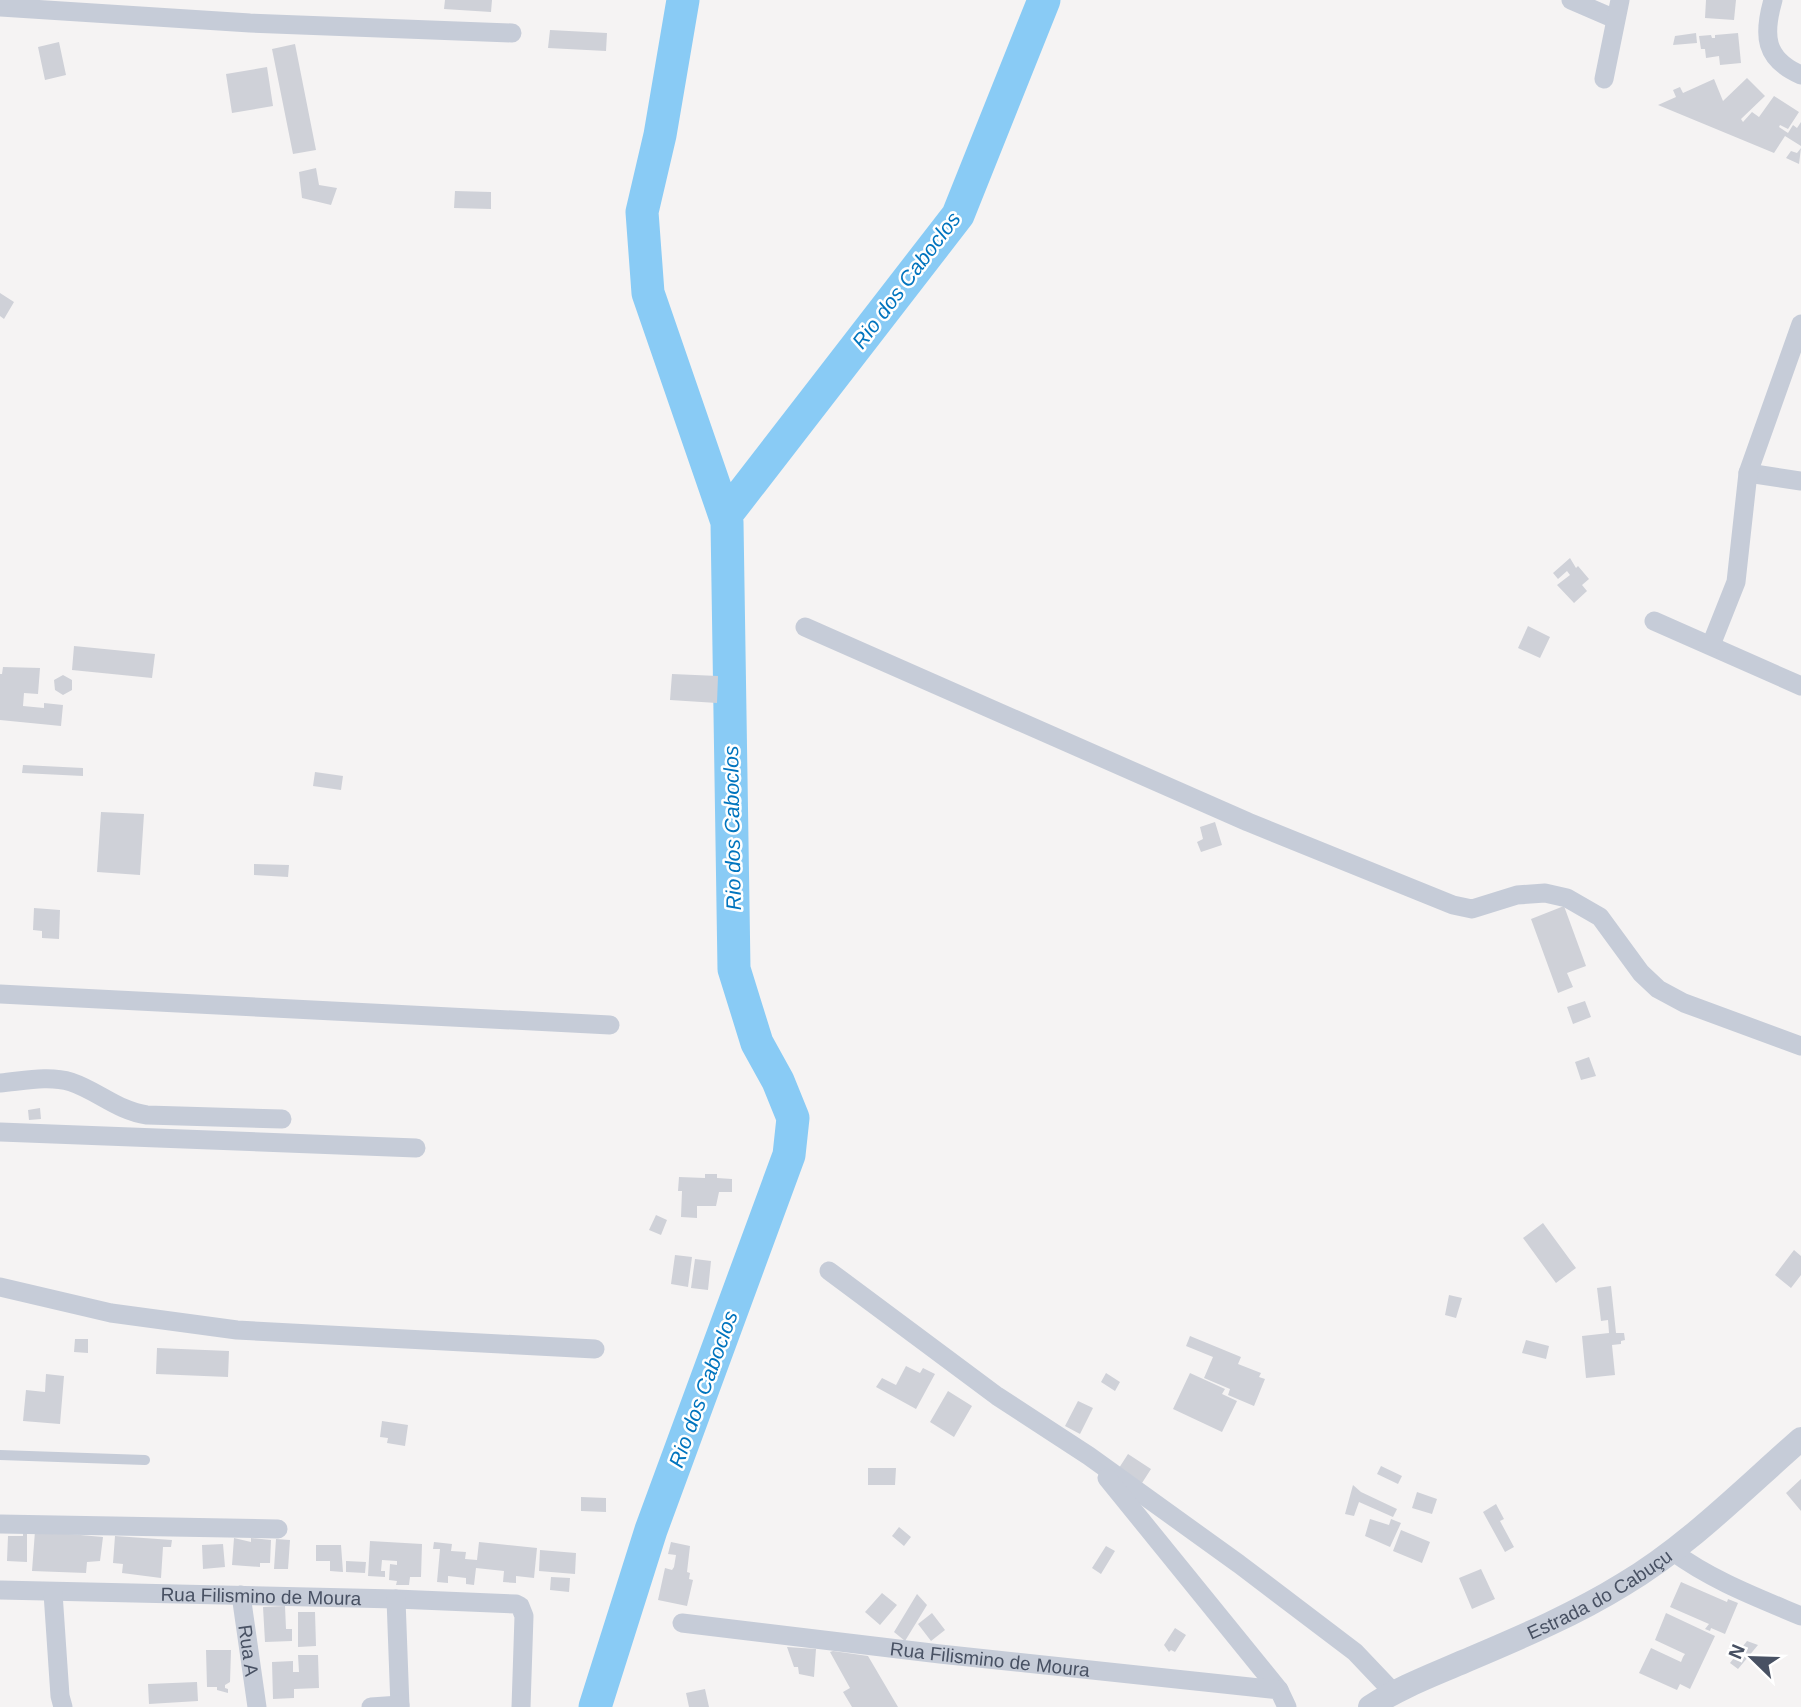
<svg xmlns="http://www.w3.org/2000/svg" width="1801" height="1707" font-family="Arial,sans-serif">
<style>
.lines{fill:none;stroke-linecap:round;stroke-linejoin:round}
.river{stroke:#89cbf5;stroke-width:33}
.building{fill:#cfd1d8}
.service{stroke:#c6ccd8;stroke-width:10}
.minor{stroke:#c6ccd8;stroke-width:19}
.tertiary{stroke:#c6ccd8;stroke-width:24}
.labels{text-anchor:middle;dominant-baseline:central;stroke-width:5;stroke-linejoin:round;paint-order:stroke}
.street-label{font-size:19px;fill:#485163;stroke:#fff}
.water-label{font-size:21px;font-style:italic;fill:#0074be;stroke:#fff}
</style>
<rect width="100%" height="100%" fill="#f5f3f3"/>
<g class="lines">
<path class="river" d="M 726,515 L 958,215 L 1044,0
M 595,1707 L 651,1530 L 789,1155 L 793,1118 L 778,1081 L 757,1043 L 734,969 L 727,522 L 648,293 L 642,212 L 660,135 L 683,0"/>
</g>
<path class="building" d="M 445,0 L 492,0 L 491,12 L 444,9 Z
M 1706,0 L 1736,0 L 1734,20 L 1705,18 Z
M 550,30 L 607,33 L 606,51 L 548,48 Z
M 1696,33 L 1697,43 L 1673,45 L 1675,36 Z
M 1738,33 L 1741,63 L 1720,65 L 1719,56 L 1706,58 L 1705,49 L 1701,49 L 1699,36 L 1711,35 L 1712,38 L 1715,38 L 1715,35 Z
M 59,42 L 66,75 L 45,80 L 38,47 Z
M 295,44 L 316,150 L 293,154 L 272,49 Z
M 267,67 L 273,106 L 232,113 L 226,74 Z
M 1747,78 L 1765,96 L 1741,119 L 1743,122 L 1752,112 L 1759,117 L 1774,96 L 1799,112 L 1788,129 L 1780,125 L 1779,127 L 1788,133 L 1793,125 L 1797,128 L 1801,122 L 1801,146 L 1785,136 L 1774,153 L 1658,105 L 1676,97 L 1673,90 L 1680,87 L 1683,93 L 1714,79 L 1723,101 Z
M 1801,148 L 1799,164 L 1786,158 L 1791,151 L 1797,153 Z
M 316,168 L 319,185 L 337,188 L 331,205 L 302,198 L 299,172 Z
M 455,191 L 491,192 L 491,209 L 454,208 Z
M 0,293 L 14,302 L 4,319 L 0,316 Z
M 1570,558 L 1576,568 L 1578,566 L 1589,579 L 1582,585 L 1587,591 L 1574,603 L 1557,585 L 1570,575 L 1567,571 L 1558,579 L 1553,573 Z
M 1528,626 L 1550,637 L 1540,658 L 1518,648 Z
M 74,646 L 155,654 L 152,678 L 72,670 Z
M 3,667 L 40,668 L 38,694 L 24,693 L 23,706 L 44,708 L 44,703 L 63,705 L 61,726 L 0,720 L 0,674 L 2,674 Z
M 672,674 L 718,676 L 717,703 L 670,700 Z
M 63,675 L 72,680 L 72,690 L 63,695 L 55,690 L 54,680 Z
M 23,765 L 83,768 L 83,776 L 22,773 Z
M 315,772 L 343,776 L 341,790 L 313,786 Z
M 101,812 L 144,814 L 140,875 L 97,872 Z
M 1215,822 L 1222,845 L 1201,852 L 1197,842 L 1203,839 L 1200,827 Z
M 254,864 L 289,865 L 288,877 L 254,875 Z
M 1564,906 L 1586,966 L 1567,973 L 1573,987 L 1558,993 L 1531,919 Z
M 34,908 L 60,910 L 59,939 L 42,938 L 42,931 L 33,930 Z
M 1585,1001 L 1591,1017 L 1573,1024 L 1567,1007 Z
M 1589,1057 L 1596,1076 L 1581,1080 L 1575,1062 Z
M 40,1108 L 41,1119 L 29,1120 L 28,1110 Z
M 705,1174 L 717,1174 L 717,1178 L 732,1179 L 732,1192 L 719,1192 L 716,1206 L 697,1206 L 697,1218 L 681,1217 L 682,1191 L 678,1191 L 679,1177 L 705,1178 Z
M 656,1215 L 667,1220 L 661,1235 L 649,1230 Z
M 1543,1223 L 1576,1268 L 1556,1283 L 1523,1238 Z
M 1794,1250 L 1801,1256 L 1801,1275 L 1791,1288 L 1775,1275 Z
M 675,1255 L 692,1257 L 688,1287 L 671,1284 Z
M 695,1259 L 711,1261 L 708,1290 L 691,1288 Z
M 1611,1286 L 1616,1333 L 1624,1333 L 1625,1340 L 1621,1341 L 1621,1344 L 1612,1345 L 1615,1375 L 1586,1378 L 1582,1336 L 1609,1333 L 1608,1320 L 1601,1321 L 1597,1288 Z
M 1449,1295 L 1462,1298 L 1456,1318 L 1445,1315 Z
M 1190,1336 L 1241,1357 L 1238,1364 L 1261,1373 L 1259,1377 L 1265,1379 L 1254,1406 L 1228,1395 L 1230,1389 L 1204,1378 L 1213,1357 L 1186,1346 Z
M 75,1339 L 88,1339 L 88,1353 L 74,1352 Z
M 1526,1340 L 1549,1346 L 1546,1359 L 1522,1353 Z
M 157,1348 L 229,1351 L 228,1377 L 156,1374 Z
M 906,1366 L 920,1373 L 923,1368 L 935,1374 L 916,1409 L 876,1387 L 882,1378 L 896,1385 Z
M 1106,1373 L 1120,1382 L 1115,1391 L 1101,1382 Z
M 1190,1373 L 1225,1389 L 1222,1394 L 1237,1401 L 1222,1432 L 1173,1409 Z
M 46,1374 L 64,1376 L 60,1424 L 23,1421 L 26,1390 L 45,1392 Z
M 948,1391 L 972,1406 L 954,1437 L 930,1422 Z
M 1078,1401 L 1093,1408 L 1080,1434 L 1065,1426 Z
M 382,1421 L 408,1425 L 405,1446 L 387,1443 L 388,1438 L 380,1437 Z
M 1128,1454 L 1151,1469 L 1142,1483 L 1119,1468 Z
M 1381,1466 L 1402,1476 L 1398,1484 L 1377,1474 Z
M 868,1468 L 896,1468 L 895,1485 L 868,1485 Z
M 1801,1479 L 1801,1511 L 1786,1493 Z
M 1353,1485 L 1361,1492 L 1397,1509 L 1393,1517 L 1359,1502 L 1354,1516 L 1345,1514 Z
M 1417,1492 L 1437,1499 L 1432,1514 L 1412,1508 Z
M 581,1497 L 606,1498 L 606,1512 L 581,1511 Z
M 1496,1504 L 1504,1519 L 1500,1521 L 1514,1547 L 1505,1552 L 1483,1512 Z
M 1370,1519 L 1389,1525 L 1391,1519 L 1401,1523 L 1390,1547 L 1365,1536 Z
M 899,1527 L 911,1537 L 904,1546 L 892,1536 Z
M 1401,1530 L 1430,1542 L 1422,1563 L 1393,1551 Z
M 35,1531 L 103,1537 L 100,1561 L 87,1562 L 86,1573 L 32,1571 Z
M 23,1533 L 27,1533 L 27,1562 L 7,1561 L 8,1536 L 23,1536 Z
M 115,1536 L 172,1540 L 171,1547 L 163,1547 L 161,1578 L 122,1573 L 123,1564 L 113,1563 Z
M 234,1538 L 251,1542 L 251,1538 L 271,1540 L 270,1563 L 260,1563 L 260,1567 L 232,1565 Z
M 276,1539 L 290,1540 L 288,1569 L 274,1569 Z
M 370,1541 L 422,1544 L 421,1577 L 410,1577 L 409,1585 L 396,1585 L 397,1581 L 389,1580 L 390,1564 L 397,1565 L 397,1561 L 382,1560 L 381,1571 L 385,1571 L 385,1577 L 368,1576 Z
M 434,1542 L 452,1544 L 451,1551 L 466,1552 L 465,1559 L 477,1560 L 479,1542 L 537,1548 L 534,1578 L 516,1576 L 516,1583 L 503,1582 L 504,1571 L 476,1568 L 474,1585 L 466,1584 L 466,1578 L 448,1576 L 448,1583 L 437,1582 L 440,1549 L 433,1549 Z
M 671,1542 L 690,1546 L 687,1572 L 690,1573 L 689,1579 L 693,1580 L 687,1606 L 658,1600 L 665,1568 L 672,1570 L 674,1567 L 676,1555 L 668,1554 Z
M 223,1544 L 225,1567 L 203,1569 L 202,1545 Z
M 316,1545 L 341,1545 L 343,1572 L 330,1571 L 330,1561 L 316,1561 Z
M 1106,1546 L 1115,1551 L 1101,1574 L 1092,1568 Z
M 540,1550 L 576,1553 L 575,1574 L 539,1571 Z
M 346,1561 L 366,1562 L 365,1573 L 346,1572 Z
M 1481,1569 L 1495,1599 L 1472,1609 L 1459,1578 Z
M 551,1577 L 570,1578 L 569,1592 L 550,1590 Z
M 1681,1582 L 1727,1602 L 1728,1599 L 1738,1603 L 1725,1634 L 1711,1628 L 1710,1631 L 1705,1629 L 1709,1624 L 1670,1607 Z
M 882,1593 L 897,1605 L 880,1625 L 865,1612 Z
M 917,1594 L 927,1605 L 905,1641 L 894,1632 Z
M 285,1606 L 286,1629 L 292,1629 L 292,1641 L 265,1642 L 263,1607 Z
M 298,1612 L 315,1612 L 316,1646 L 298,1647 Z
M 932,1613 L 945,1630 L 931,1641 L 918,1624 Z
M 1666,1613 L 1715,1636 L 1690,1689 L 1680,1684 L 1677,1690 L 1639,1673 L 1651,1648 L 1681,1662 L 1683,1657 L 1685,1654 L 1655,1640 Z
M 1175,1628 L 1186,1635 L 1175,1652 L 1171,1650 L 1169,1652 L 1164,1645 Z
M 1747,1641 L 1758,1645 L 1738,1669 L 1730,1663 Z
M 787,1647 L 816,1649 L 814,1677 L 799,1674 L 798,1667 L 794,1667 Z
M 206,1650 L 231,1650 L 230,1682 L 225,1685 L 225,1688 L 228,1689 L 228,1693 L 217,1690 L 217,1687 L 207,1687 Z
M 833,1651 L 868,1656 L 898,1707 L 852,1707 L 843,1692 L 850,1688 L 830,1652 Z
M 298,1655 L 318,1655 L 319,1688 L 294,1689 L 294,1698 L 273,1699 L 272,1662 L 293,1661 L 293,1672 L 299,1672 Z
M 197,1682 L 198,1701 L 149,1704 L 148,1684 Z
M 705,1689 L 709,1707 L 689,1707 L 686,1693 Z"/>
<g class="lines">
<path class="service" d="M 0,1455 L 145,1460"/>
<g class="minor">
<path d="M 1571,0 L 1615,19"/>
<path d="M 1773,0 C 1763,35 1764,59 1801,75"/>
<path d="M 0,7 L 250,23 L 512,33"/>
<path d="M 1604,79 L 1620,0"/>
<path d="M 1748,473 L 1801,481"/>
<path d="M 1654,621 L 1801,686"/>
<path d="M 805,627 L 1248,822 L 1453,905 L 1472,909 L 1517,895 L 1545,893 L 1567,898 L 1600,917 L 1641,973 L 1658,989 L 1684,1003 L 1801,1046"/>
<path d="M 1711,645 L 1736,582 L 1748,473 L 1801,324"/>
<path d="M 0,994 L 610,1025"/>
<path d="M 0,1083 C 23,1081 49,1075 71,1082 C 98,1091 118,1111 147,1115 L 282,1119"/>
<path d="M 0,1132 L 416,1148"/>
<path d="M 829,1271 L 997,1396 L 1089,1456 L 1239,1564 L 1355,1652 L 1393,1692"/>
<path d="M 0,1287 L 111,1313 L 237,1330 L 595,1349"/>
<path d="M 1107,1478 L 1279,1690"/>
<path d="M 0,1524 L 278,1529"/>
<path d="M 1672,1551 C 1711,1580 1756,1597 1801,1616"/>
<path id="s1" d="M 0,1590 L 396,1599 L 516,1604 L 520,1606 L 524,1616 L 521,1707"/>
<path d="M 53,1593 L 60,1696 L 63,1707"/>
<path id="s2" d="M 241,1595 L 257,1707"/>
<path d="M 396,1599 L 400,1707"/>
<path id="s3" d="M 682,1623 L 940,1654 L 1279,1690 L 1287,1707"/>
<path d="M 371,1707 L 400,1705"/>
</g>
<path class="tertiary" id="s4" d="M 1370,1707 C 1400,1687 1433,1675 1465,1661 C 1519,1638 1574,1615 1624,1584 C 1688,1546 1745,1488 1801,1439"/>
</g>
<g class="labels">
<g class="street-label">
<text stroke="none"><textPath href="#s4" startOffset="256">Estrada do Cabuçu</textPath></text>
<text stroke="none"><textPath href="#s1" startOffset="261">Rua Filismino de Moura</textPath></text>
<text stroke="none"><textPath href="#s2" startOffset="56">Rua A</textPath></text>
<text stroke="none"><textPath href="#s3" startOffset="310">Rua Filismino de Moura</textPath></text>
</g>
<g class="water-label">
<text transform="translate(906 280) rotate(-53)">Rio dos Caboclos</text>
<text transform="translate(732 828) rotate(-91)">Rio dos Caboclos</text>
<text transform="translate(703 1389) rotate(-70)">Rio dos Caboclos</text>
</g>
</g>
<g transform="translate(1752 1658) rotate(293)" stroke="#ffffff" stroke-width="5" paint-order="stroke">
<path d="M0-5L12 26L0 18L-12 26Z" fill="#485163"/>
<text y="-10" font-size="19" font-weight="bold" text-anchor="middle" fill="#485163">N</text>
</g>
</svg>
